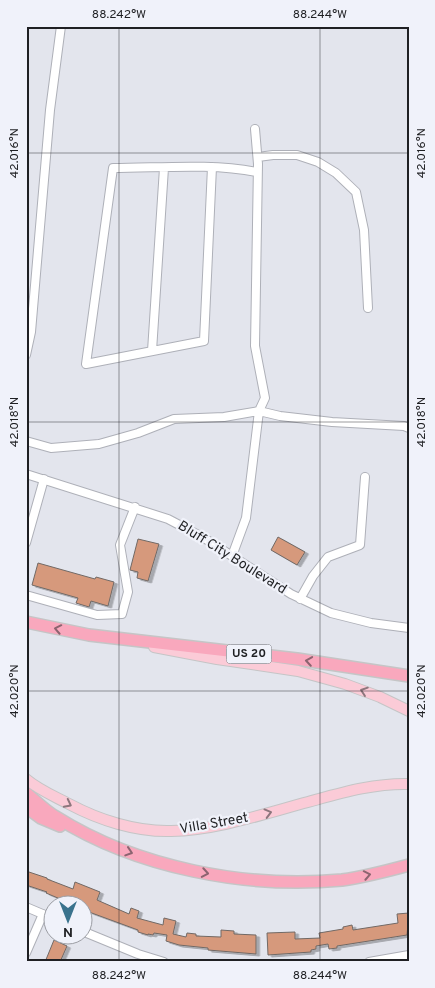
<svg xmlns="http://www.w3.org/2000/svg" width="435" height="988" font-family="Overpass,sans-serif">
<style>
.building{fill:#d6997c;stroke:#716965;filter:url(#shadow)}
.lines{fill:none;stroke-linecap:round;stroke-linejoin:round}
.minor-casing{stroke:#aeb0b8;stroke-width:10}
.major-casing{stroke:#c5c5c6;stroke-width:12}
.highway-casing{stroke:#c5c5c6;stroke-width:14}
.minor{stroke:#fff;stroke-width:8}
.major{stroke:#fbcbd7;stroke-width:10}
.highway{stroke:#f9a8bd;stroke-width:11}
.oneway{stroke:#8c6470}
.oneway2{stroke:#8d767d}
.ticks{fill:none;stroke:#1f2023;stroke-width:1;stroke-opacity:0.45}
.labels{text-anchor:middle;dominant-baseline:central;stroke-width:4.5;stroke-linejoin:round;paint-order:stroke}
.shield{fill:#f0f2fa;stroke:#5e5f64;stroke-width:1}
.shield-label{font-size:12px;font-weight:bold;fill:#1f2023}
.street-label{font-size:14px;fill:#1f2023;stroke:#f0f2fa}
.neatline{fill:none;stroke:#1f2023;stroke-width:2}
.ticks-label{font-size:12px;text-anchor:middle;fill:#1f2023}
</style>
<defs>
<filter id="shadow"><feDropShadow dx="3.5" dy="2" stdDeviation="0" flood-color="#0004"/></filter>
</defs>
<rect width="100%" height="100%" fill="#e3e5ed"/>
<path class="building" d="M 278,537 L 305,552 L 297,565 L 271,550 Z
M 138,539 L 159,544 L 148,581 L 137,578 L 138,572 L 130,570 Z
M 38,563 L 95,579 L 96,577 L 114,582 L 108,606 L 91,601 L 89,607 L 76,603 L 78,598 L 32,585 Z
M 26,871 L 47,878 L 47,879 L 73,889 L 75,882 L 100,892 L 97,900 L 129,914 L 131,908 L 139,911 L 137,918 L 163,925 L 164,918 L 176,921 L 173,934 L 186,937 L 187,933 L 196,934 L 196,936 L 221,937 L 221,930 L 234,931 L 234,934 L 256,935 L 256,954 L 208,950 L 208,948 L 179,945 L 166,941 L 167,935 L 154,933 L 153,935 L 148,934 L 148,935 L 138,932 L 138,930 L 89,912 L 90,910 L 82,906 L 72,904 L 46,893 L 47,892 L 26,885 Z
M 409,913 L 407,935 L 337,946 L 337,948 L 329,949 L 328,944 L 316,946 L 316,949 L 311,950 L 311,952 L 268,955 L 267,933 L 295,932 L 295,939 L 320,938 L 319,933 L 343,929 L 343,927 L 352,925 L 353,930 L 398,923 L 397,914 Z
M 54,940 L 67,946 L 60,962 L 45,962 Z"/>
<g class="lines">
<defs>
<path id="minor" d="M 258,157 L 273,155 L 297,155 L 318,162 L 336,173 L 356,192 L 364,230 L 368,308
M 212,167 L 204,341 L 86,364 L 113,168 C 160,168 210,163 257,172
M 152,351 L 164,168
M 26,355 L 31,332 L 50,110 L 61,26
M 26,441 L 51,448 L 99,444 L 138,433 L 174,419 L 224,417 L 259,411 L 280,416 L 332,422 L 404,426 L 409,428
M 26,474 L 168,519 L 204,538 L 291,594 L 331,613 L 371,623 L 409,628
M 26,543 L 44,479
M 232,556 L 246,518 L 259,411 L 265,398 L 255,346 L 258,164 L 255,129
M 26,595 L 97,615 L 122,614 L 128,592 L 120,545 L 135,507
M 300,599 L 313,576 L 328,557 L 360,545 L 365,477
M 26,907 L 52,918
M 82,931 L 138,954 L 164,962
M 26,953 L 43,914
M 369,962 L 409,955"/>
<path id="major" d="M 154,647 L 217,659 L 298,671 L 345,684 L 380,697 L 409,711
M 26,779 C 39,790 54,796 69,804 C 99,820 136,832 171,831 C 217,830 263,814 308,802 C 341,793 374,783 409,784"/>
<path id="highway" d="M 26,622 L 89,635 L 297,659 L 409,676
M 26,793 C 36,801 45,811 56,817 C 137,868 247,889 342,880 C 364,877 387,871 409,865
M 26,807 L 41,818 L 60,826"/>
</defs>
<use href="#minor" class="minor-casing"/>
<use href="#major" class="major-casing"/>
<use href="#highway" class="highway-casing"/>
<use href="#minor" class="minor"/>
<use href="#major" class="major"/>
<use href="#highway" class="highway"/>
</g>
<defs><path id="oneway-chevron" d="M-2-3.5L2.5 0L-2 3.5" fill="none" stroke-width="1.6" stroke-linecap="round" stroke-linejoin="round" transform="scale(1.25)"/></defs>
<g class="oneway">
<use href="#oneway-chevron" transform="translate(58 629) rotate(-169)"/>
<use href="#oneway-chevron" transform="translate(309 661) rotate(-171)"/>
<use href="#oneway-chevron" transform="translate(129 852) rotate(18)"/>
<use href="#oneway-chevron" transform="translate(205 873) rotate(10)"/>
<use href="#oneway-chevron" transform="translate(367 875) rotate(-11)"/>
</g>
<g class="oneway2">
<use href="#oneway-chevron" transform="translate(364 691) rotate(-161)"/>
<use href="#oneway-chevron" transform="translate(68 804) rotate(27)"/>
<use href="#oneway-chevron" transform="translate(268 813) rotate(-15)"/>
</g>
<path class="ticks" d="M 119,26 L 119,962M 320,26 L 320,962M 26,153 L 409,153M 26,422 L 409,422M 26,691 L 409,691M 26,960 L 409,960"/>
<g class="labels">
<rect class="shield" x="226.5" y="644.5" width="45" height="19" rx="4"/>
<g class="shield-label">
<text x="249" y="654">US 20</text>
</g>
<g class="street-label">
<text transform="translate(232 558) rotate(32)">Bluff City Boulevard</text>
<text transform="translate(214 824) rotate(-10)">Villa Street</text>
</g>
</g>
<rect width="435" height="988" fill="none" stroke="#f0f2fa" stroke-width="55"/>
<g transform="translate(68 920) rotate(180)"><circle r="24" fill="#f0f2fa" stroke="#9c9ea4"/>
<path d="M0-4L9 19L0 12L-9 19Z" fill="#3a738d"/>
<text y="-8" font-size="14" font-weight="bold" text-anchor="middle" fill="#1f2023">N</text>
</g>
<rect x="28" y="28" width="380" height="932" class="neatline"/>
<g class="ticks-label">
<text x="119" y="18">88.242°W</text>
<text x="320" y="18">88.244°W</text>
<text transform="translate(421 153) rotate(-90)" y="4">42.016°N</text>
<text transform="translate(14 153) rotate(-90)" y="4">42.016°N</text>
<text transform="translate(14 422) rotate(-90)" y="4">42.018°N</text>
<text transform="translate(421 422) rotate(-90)" y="4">42.018°N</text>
<text transform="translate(421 691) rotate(-90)" y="4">42.020°N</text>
<text transform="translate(14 691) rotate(-90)" y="4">42.020°N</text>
<text x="119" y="979">88.242°W</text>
<text x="320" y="979">88.244°W</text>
</g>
</svg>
